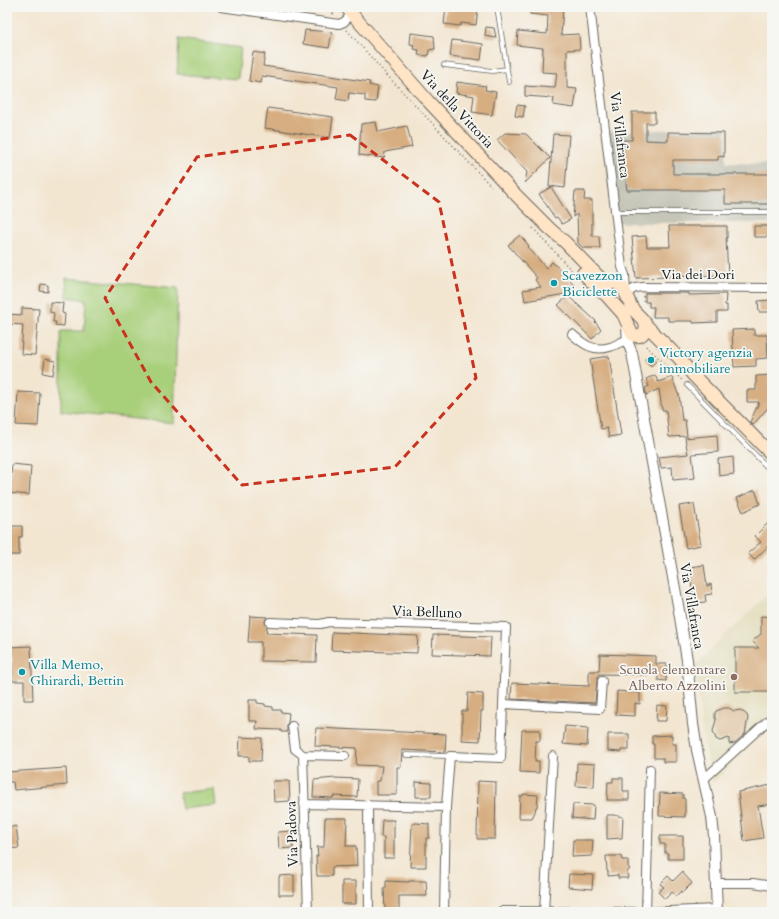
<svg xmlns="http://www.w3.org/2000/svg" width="779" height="919" font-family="Cardo,serif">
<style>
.built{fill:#e2dcba}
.industrial{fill:#c5c5b8}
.green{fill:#a8cf7a;stroke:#62764b}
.building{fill:#d7ae81}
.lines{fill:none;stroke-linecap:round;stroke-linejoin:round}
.service-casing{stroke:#67635b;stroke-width:5.5}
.minor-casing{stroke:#67635b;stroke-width:10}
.tertiary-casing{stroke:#67635b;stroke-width:12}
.secondary-casing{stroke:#67635b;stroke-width:14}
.path{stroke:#67635b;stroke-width:1.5;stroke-dasharray:1 3;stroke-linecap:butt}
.service{stroke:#fff;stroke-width:4}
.minor{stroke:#fff;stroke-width:8}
.tertiary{stroke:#fff;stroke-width:10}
.secondary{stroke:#ffe4c6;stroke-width:12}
.marked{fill:none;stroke:#c8321e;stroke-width:3;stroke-dasharray:8 5;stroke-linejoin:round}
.culture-dot{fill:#0f9aa8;stroke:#f6f6f2;stroke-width:1.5}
.education-dot{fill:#8d6e63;stroke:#f6f6f2;stroke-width:1.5}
.labels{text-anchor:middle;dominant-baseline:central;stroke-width:3.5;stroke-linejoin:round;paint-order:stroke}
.street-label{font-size:14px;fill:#1c1c1c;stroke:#f6f6f2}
.culture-label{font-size:14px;fill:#0d838f;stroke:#f6f6f2;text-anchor:start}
.education-label{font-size:14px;fill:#785e54;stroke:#f6f6f2;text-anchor:end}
</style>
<rect width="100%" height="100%" fill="#f6f6f2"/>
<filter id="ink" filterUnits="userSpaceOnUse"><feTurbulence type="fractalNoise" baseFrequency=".025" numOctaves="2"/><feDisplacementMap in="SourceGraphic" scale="8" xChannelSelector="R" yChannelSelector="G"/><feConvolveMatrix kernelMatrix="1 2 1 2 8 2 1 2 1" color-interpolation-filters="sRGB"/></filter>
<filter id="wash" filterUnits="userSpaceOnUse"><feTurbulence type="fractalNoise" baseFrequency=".012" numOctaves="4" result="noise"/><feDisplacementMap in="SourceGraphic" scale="16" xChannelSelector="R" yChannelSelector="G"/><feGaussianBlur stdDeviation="0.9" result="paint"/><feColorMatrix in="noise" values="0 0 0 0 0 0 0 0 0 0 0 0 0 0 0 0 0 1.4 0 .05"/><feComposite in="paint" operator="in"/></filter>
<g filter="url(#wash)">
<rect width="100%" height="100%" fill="#f3e6d1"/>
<path class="built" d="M 772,590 L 772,724 L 713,783 L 703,736 L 695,666 L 719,641 Z"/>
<path class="industrial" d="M 726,128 L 726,163 L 772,164 L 772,223 L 613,223 L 602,132 Z"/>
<path class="green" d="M 179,39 L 241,48 L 238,79 L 177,74 Z
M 66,278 L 178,288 L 174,423 L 61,411 L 61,331 L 84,331 L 86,300 L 67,297 Z
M 214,789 L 216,805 L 182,809 L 179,793 Z"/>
<g id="blocks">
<path class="building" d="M 446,7 L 460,7 L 478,9 L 476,25 L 461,23 L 460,26 L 444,24 Z
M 531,7 L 563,8 L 561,35 L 579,34 L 580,49 L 567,50 L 567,88 L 577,89 L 574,108 L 553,105 L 554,98 L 525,96 L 525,86 L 555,88 L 557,73 L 542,72 L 543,48 L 517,45 L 518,31 L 547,34 L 548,16 L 530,14 Z
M 486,27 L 494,28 L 496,38 L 485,36 Z
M 305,30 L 332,32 L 329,48 L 303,44 Z
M 411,33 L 434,36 L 435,49 L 429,50 L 428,56 L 418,55 L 419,50 L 413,49 L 414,45 L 410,44 Z
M 452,40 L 483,44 L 481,60 L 450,56 Z
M 253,52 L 265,54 L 263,66 L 370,82 L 369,85 L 378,87 L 376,102 L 365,101 L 365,95 L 349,93 L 348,101 L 336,99 L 338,87 L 262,76 L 261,83 L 249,81 Z
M 457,82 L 486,86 L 485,90 L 496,92 L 492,115 L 472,112 L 474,96 L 456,93 Z
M 517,105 L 525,106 L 523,117 L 515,116 Z
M 268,108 L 333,117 L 330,138 L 265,128 Z
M 632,112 L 655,112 L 655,123 L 646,123 L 646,140 L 668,141 L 668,132 L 724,133 L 724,157 L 718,156 L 718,160 L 673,160 L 673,174 L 772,174 L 772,204 L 725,204 L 725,190 L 627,190 L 623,161 L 624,140 L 632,140 Z
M 376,122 L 378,132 L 407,126 L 412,147 L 385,152 L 384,158 L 359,155 L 361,124 Z
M 505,133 L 526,134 L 550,158 L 525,183 L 527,172 L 497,140 Z
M 553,134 L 569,135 L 565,188 L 549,186 Z
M 551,187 L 571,219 L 562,224 L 557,217 L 555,218 L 539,194 Z
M 575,191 L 585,191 L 584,200 L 592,200 L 592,236 L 599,236 L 600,248 L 583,248 L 578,243 L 577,214 L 573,217 Z
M 669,226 L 727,226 L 727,238 L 726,238 L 728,275 L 636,278 L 632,237 L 646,236 L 647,247 L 670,247 Z
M 754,226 L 772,226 L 772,237 L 754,237 Z
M 520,235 L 529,246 L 528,247 L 546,268 L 552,262 L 563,272 L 562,273 L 574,285 L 566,294 L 525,301 L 523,290 L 541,287 L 535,280 L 537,278 L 508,245 Z
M 41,284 L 48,285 L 48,292 L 40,291 Z
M 645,293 L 689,293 L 689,295 L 726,294 L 725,305 L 727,305 L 727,312 L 717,312 L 717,322 L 693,323 L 693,321 L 668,321 L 668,317 L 653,317 L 654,307 L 649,307 L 649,302 L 645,302 Z
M 568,296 L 596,321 L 595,322 L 601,329 L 592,339 L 558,305 Z
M 772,300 L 772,312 L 759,312 L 758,301 Z
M 50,302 L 63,303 L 62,313 L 65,314 L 64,326 L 55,325 L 56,322 L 53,322 L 54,313 L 50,312 Z
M 22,308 L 39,309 L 35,355 L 21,354 L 23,325 L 7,324 L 7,314 L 22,315 Z
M 754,329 L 754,335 L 767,335 L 768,358 L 756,359 L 756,366 L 734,367 L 732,330 Z
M 650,354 L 657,361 L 651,366 L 645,359 Z
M 609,356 L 621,435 L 609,437 L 607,428 L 601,429 L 590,359 Z
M 45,359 L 55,361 L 53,375 L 43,373 Z
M 655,375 L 658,382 L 672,377 L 678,394 L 679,394 L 682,420 L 685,420 L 687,436 L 669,437 L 666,410 L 662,410 L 659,389 L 646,395 L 645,388 L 649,386 L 646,379 Z
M 772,375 L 772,403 L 753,425 L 750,422 L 759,402 L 747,402 L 747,390 L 756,390 L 756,376 Z
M 18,392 L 40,393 L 38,426 L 16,425 Z
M 717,435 L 718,452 L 692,454 L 695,478 L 673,480 L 672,467 L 661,468 L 659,457 L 688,454 L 685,438 Z
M 733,457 L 734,474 L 719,476 L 718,459 Z
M 12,464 L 31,466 L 29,495 L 9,493 Z
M 755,490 L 760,504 L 743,512 L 737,498 Z
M 694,504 L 701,545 L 686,548 L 679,506 Z
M 772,519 L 772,542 L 754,560 L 748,553 L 761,542 L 755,536 Z
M 7,526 L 22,526 L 22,537 L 19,537 L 19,555 L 7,555 Z
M 704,565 L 707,586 L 711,584 L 712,594 L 705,595 L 706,602 L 694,603 L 693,596 L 690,597 L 693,595 L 689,567 Z
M 250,616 L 267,617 L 265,622 L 267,626 L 266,633 L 317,635 L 316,662 L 261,661 L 261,642 L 248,642 Z
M 761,616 L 772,617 L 772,692 L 735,692 L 735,648 L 759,648 L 752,641 L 761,634 Z
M 332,632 L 418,636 L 417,653 L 331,650 Z
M 433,635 L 491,637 L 490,656 L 432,654 Z
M 31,646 L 33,700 L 24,700 L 24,681 L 12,681 L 12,657 L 7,657 L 7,647 Z
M 600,654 L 656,656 L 656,664 L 667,664 L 666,681 L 658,680 L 658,675 L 599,674 L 597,681 L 595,703 L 511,699 L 512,683 L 589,686 L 589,671 L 599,671 Z
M 617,691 L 640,693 L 640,704 L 635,703 L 635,716 L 616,715 Z
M 468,693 L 483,694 L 483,711 L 481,711 L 480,741 L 462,740 L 462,711 L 467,711 Z
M 249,700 L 257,700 L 257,703 L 265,704 L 265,706 L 273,707 L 273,710 L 281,710 L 281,712 L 289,713 L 288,722 L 287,726 L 287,732 L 281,732 L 281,730 L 256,729 L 257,721 L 249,721 Z
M 657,705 L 667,706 L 666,721 L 656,721 Z
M 724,708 L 729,708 L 734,711 L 741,710 L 747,715 L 748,718 L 745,734 L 735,743 L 729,744 L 729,738 L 720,741 L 716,739 L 715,736 L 713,731 L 716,720 L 715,718 L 715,713 L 716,711 Z
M 565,726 L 588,728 L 587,746 L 563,744 Z
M 316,728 L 446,734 L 445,752 L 402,750 L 401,767 L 397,767 L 397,795 L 376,795 L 376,781 L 380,781 L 382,766 L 356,765 L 357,748 L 315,746 Z
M 522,730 L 540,730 L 540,741 L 536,741 L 535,761 L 539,761 L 539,773 L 520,772 Z
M 608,734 L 629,734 L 629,750 L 621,750 L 621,752 L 608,751 Z
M 672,735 L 672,744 L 676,744 L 676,762 L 663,762 L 663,758 L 654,758 L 654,744 L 652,744 L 652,736 Z
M 240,737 L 262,738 L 261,761 L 249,761 L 249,756 L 239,756 Z
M 577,763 L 595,764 L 594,787 L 576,786 Z
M 66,768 L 67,785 L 14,790 L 13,782 L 7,782 L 7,772 Z
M 335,778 L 358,779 L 357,797 L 333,796 L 333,798 L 313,797 L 314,780 Z
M 613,778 L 623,778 L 623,791 L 629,791 L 629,800 L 607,800 L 608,782 L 613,782 Z
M 273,781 L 289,781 L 290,801 L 274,802 Z
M 478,781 L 496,782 L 495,839 L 477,839 Z
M 416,782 L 431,783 L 431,797 L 416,797 Z
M 771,785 L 772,804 L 758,806 L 763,838 L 744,841 L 738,792 Z
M 660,793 L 683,794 L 683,798 L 685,799 L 685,817 L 659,816 Z
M 523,794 L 538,795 L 537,807 L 536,807 L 535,812 L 532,818 L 519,818 L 520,796 L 523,796 Z
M 573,804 L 594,805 L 593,820 L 572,818 Z
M 607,815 L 614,815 L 623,817 L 622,838 L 607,839 Z
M 325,818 L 347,818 L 346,846 L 356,846 L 357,866 L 332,867 L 332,876 L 317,876 L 316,856 L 318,856 L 317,847 L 324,847 Z
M 382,820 L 394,820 L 394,858 L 384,858 L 384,837 L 381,837 Z
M 416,823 L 429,824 L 429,838 L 426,838 L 426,867 L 410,867 L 412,824 Z
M 16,826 L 19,848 L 7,849 L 7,828 Z
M 292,831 L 293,848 L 279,849 L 278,832 Z
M 660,836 L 683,836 L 683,859 L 668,859 L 668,853 L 665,853 L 665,844 L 660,844 Z
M 573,840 L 593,840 L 592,856 L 572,857 Z
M 606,856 L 621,856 L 622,860 L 628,860 L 628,867 L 630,869 L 627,872 L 628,878 L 618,878 L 618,875 L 608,876 L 608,871 L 607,871 Z
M 682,872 L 692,883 L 682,893 L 681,891 L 676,896 L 672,892 L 665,899 L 658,892 L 664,887 L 660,884 L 668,876 L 673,881 Z
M 569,874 L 593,875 L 592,889 L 568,887 Z
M 294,875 L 294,895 L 279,895 L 279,876 Z
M 342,881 L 356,881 L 356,904 L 342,904 Z
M 386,881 L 409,882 L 409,881 L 426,881 L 427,896 L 399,896 L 399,912 L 385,912 L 384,888 L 386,888 Z"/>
</g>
</g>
<g filter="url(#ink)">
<use href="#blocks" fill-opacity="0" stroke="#67635b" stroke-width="1"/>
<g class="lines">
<defs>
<path id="service" d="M 497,7 L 509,82
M 444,65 L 492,71 L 507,69
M 616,212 L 772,212
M 687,385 L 772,472
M 406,755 L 450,756"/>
<path id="minor" d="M 221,7 L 339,24 L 344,22 L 352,14
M 590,7 L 622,267 L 625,275 L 626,294
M 626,294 L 635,288 L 643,287 L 772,288
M 572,334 C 584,345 594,352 610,347 C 617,345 621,341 628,340
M 270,622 L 320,624 L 329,622 L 506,627 L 501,758 L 450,756 L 446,807
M 503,704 L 600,709 L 602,681
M 292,726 L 295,749 L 303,755
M 704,779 L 772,717
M 304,804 L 446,807 L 444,912
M 368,805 L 369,912
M 716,883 L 753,883 L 772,886
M 501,911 L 645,912
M 544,911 L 553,756
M 308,912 L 303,755 L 345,756
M 646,912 L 650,769
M 647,912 L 717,909"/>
<path id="tertiary" d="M 627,326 L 628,343 L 632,353 L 678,605 L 687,660 L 693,724 L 697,750 L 712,817 L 714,836 L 717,912"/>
<path id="secondary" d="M 346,7 L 428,101 L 516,195 L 550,229 L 565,242 L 600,278 C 607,283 616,280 622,287 C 627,293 628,302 633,309 C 636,314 642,317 645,323 C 648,331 640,341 632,334 L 623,314 L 606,295 L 606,287 L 611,283
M 583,273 L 600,291 L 606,295
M 645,324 L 678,357 L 693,375 L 772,455"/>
</defs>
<use href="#service" class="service-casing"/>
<use href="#minor" class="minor-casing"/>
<use href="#tertiary" class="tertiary-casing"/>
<use href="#secondary" class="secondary-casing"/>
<path class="path" d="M 328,7 L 334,15
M 347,30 L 384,72 L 491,186
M 533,228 L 572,271
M 643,296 L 644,304
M 646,346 L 682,380
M 7,902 L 10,912"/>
<use href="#service" class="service"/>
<use href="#minor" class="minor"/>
<use href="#tertiary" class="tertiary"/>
<use href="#secondary" class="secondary"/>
</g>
</g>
<path class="marked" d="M 350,135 L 439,202 L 476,378 L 395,467 L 242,485 L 151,382 L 105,298 L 197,157 Z"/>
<g class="culture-dot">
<circle cx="554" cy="283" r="4"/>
<circle cx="651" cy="360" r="4"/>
<circle cx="22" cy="672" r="4"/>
</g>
<circle class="education-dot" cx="734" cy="677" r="4"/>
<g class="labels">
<g class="street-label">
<text transform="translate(457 109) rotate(47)">Via della Vittoria</text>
<text transform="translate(620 135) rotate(83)">Via Villafranca</text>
<text x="698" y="274">Via dei Dori</text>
<text transform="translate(692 606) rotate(80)">Via Villafranca</text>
<text transform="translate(427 612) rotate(2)">Via Belluno</text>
<text transform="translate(292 834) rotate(-92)">Via Padova</text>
</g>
<g class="culture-label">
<text x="562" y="275">Scavezzon<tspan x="562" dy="16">Biciclette</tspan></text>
<text x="659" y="352">Victory agenzia<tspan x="659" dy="16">immobiliare</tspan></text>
<text x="30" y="664">Villa Memo,<tspan x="30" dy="16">Ghirardi, Bettin</tspan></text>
</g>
<g class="education-label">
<text x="726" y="669">Scuola elementare<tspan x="726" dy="16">Alberto Azzolini</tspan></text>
</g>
</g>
<rect width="779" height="919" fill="none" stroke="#f6f6f2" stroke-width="24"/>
</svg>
